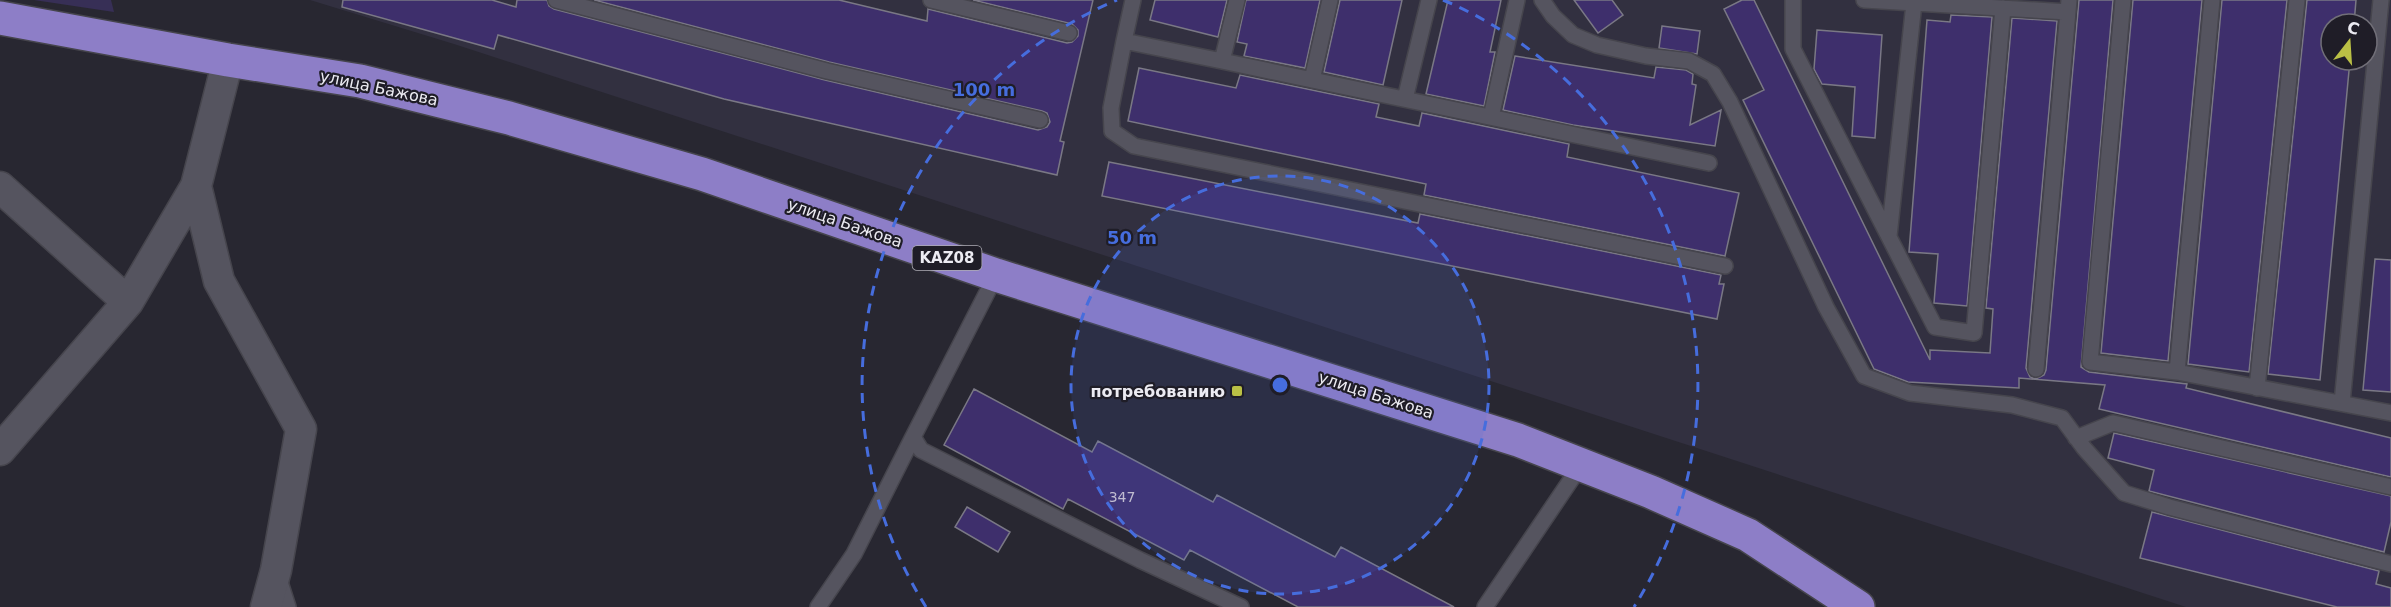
<svg xmlns="http://www.w3.org/2000/svg" width="2391" height="607" font-family="'DejaVu Sans',sans-serif">
<style>
.built{fill:#323040;fill-rule:evenodd}
.green{fill:#372f56}
.building{fill:#3e2f6c;stroke:#7a7885;stroke-width:1.5}
.lines{fill:none;stroke-linecap:round;stroke-linejoin:round}
.service-casing{stroke:#46454d;stroke-width:18}
.minor-casing{stroke:#46454d;stroke-width:33}
.trunk-casing{stroke:#46454d;stroke-width:36}
.service{stroke:#55545f;stroke-width:15}
.minor{stroke:#55545f;stroke-width:30}
.trunk{stroke:#8d7ec7;stroke-width:33}
.ring{fill:none;stroke:#466ddd;stroke-width:3;stroke-dasharray:10 8}
.poi-dot{fill:#bac045;stroke:#1f1d27;stroke-width:2}
.labels{text-anchor:middle;dominant-baseline:central;stroke-width:4.5;stroke-linejoin:round;paint-order:stroke}
.number-label{font-size:14px;fill:#c0bcd0}
.shield{fill:#1f1d27;stroke:#aeadb5;stroke-width:1.5}
.shield-label{font-size:15px;font-weight:bold;fill:#ecebf2}
.street-label{font-size:16px;fill:#ecebf2;stroke:#1f1d27}
.poi-label{font-size:16px;font-weight:bold;fill:#ecebf2;stroke:#1f1d27;text-anchor:end}
.centre{fill:#466ddd;stroke:#1f1d27;stroke-width:3}
.ring-label{font-size:18px;text-anchor:middle;font-weight:bold;fill:#466ddd;stroke:#1f1d27;stroke-width:4.5;stroke-linejoin:round;paint-order:stroke}
</style>
<rect width="100%" height="100%" fill="#282731"/>
<path class="built" d="M 310,0 L 2391,0 L 2391,607 L 2186,607 L 454,44 ZM 2331,24 L 2367,24 L 2367,60 L 2331,60 Z"/>
<path class="green" d="M 34,0 L 111,0 L 114,12 Z"/>
<path class="building" d="M 343,0 L 492,0 L 516,7 L 517,0 L 547,0 L 549,6 L 554,9 L 825,80 L 1038,130 L 1047,127 L 1050,122 L 1047,113 L 1042,111 L 829,62 L 594,0 L 839,0 L 927,21 L 928,9 L 1067,43 L 1072,42 L 1078,36 L 1078,30 L 1072,24 L 973,0 L 1093,0 L 1060,141 L 1064,142 L 1057,175 L 724,99 L 498,35 L 494,49 L 342,7 Z
M 1155,0 L 1227,0 L 1218,37 L 1150,20 Z
M 1246,0 L 1320,0 L 1305,68 L 1244,56 L 1247,44 L 1237,42 Z
M 1340,0 L 1402,0 L 1383,85 L 1324,72 Z
M 1448,0 L 1501,0 L 1490,52 L 1495,52 L 1484,106 L 1426,94 Z
M 1574,0 L 1612,0 L 1623,15 L 1598,33 Z
M 1742,0 L 1754,0 L 1930,360 L 1930,350 L 1990,353 L 1993,309 L 1986,308 L 2012,18 L 2057,21 L 2026,368 L 2030,377 L 2036,379 L 2044,375 L 2046,370 L 2079,0 L 2113,0 L 2081,367 L 2089,372 L 2187,384 L 2186,388 L 2391,438 L 2391,477 L 2099,409 L 2105,385 L 2019,378 L 2019,388 L 1908,382 L 1874,369 L 1743,100 L 1764,90 L 1724,9 Z
M 2133,0 L 2202,0 L 2168,361 L 2101,353 Z
M 2222,0 L 2287,0 L 2249,372 L 2188,364 Z
M 2307,0 L 2356,0 L 2354,24 L 2331,24 L 2331,60 L 2350,60 L 2320,380 L 2268,374 Z
M 1951,15 L 1992,17 L 1967,306 L 1934,303 L 1938,254 L 1909,252 L 1927,20 L 1950,22 Z
M 1662,26 L 1700,31 L 1697,54 L 1659,48 Z
M 1817,30 L 1882,35 L 1875,138 L 1852,136 L 1855,87 L 1822,84 L 1814,69 Z
M 1515,56 L 1654,78 L 1656,67 L 1686,70 L 1693,74 L 1692,84 L 1696,85 L 1690,125 L 1721,110 L 1715,146 L 1573,125 L 1503,110 Z
M 1139,68 L 1236,88 L 1240,75 L 1379,104 L 1376,117 L 1419,126 L 1422,113 L 1569,144 L 1567,157 L 1739,193 L 1725,256 L 1424,195 L 1426,184 L 1128,121 Z
M 1109,162 L 1418,223 L 1420,214 L 1721,275 L 1719,284 L 1724,284 L 1717,319 L 1102,196 Z
M 2375,259 L 2391,260 L 2391,392 L 2363,390 Z
M 974,389 L 1092,452 L 1098,441 L 1213,502 L 1217,495 L 1335,557 L 1341,547 L 1454,607 L 1298,607 L 1190,550 L 1184,560 L 1068,499 L 1063,509 L 944,445 Z
M 2114,433 L 2391,496 L 2391,522 L 2384,552 L 2149,491 L 2154,470 L 2108,458 Z
M 967,507 L 1010,532 L 998,552 L 955,527 Z
M 2152,512 L 2379,571 L 2376,584 L 2391,588 L 2391,607 L 2337,607 L 2140,558 Z"/>
<g class="lines">
<defs>
<path id="service" d="M 556,0 L 827,71 L 1040,120
M 931,0 L 1069,33
M 1237,0 L 1222,61 L 1124,41 L 1111,108 L 1112,131 L 1134,146 L 1725,266
M 1542,0 L 1553,16 L 1573,35 L 1597,45 L 1646,56 L 1689,61 L 1713,74 L 1730,102 L 1826,307 L 1864,376 L 1910,393 L 2012,405 L 2062,418 L 2084,448 L 2124,493 L 2169,507 L 2391,564
M 1793,0 L 1793,49 L 1935,327 L 1974,333 L 2003,8
M 1864,0 L 2068,12
M 2123,0 L 2090,362 L 2177,372 L 2391,413
M 1124,41 L 1133,0
M 1222,61 L 1709,163
M 1312,80 L 1330,0
M 1405,99 L 1429,0
M 1491,117 L 1517,0
M 1889,236 L 1914,3
M 996,275 L 913,437 L 921,450 L 1140,560 L 1241,607
M 2036,369 L 2069,0
M 2177,372 L 2212,0
M 2257,388 L 2297,0
M 2342,403 L 2381,0
M 2076,438 L 2113,423 L 2391,487
M 278,576 L 288,607
M 818,607 L 854,554 L 913,437
M 1485,607 L 1581,465"/>
<path id="minor" d="M 228,60 L 196,186 L 219,281 L 301,429 L 276,570 L 266,607
M 0,187 L 128,302
M 0,450 L 128,302 L 196,186"/>
<path id="trunk" d="M 0,18 L 228,60 L 360,81 L 509,118 L 702,174 L 996,275 L 1518,440 L 1651,492 L 1748,535 L 1858,607"/>
</defs>
<use href="#service" class="service-casing"/>
<use href="#minor" class="minor-casing"/>
<use href="#trunk" class="trunk-casing"/>
<use href="#service" class="service"/>
<use href="#minor" class="minor"/>
<use href="#trunk" class="trunk"/>
</g>
<circle cx="1280" cy="385" r="209" fill="#466ddd" fill-opacity=".12"/>
<g class="ring">
<circle cx="1280" cy="385" r="209"/>
<path d="M926 607A418 418 0 0 1 1117 0M1443 0A418 418 0 0 1 1634 607"/>
</g>
<rect class="poi-dot" x="1231" y="385" width="12" height="12" rx="3"/>
<g class="labels">
<g class="number-label">
<text x="1122" y="497">347</text>
</g>
<rect class="shield" x="912.5" y="246" width="69" height="24" rx="4.5"/>
<g class="shield-label">
<text x="947" y="258">KAZ08</text>
</g>
<g class="street-label">
<text transform="translate(379 88) rotate(12)">улица Бажова</text>
<text transform="translate(845 223) rotate(19)">улица Бажова</text>
<text transform="translate(1376 395) rotate(18)">улица Бажова</text>
</g>
<g class="poi-label">
<text x="1225" y="391">потребованию</text>
</g>
</g>
<circle cx="1280" cy="385" r="9" class="centre"/>
<g class="ring-label">
<text x="984" y="96">100 m</text>
<text x="1132" y="244">50 m</text>
</g>
<g transform="translate(2349 42) rotate(17)"><circle r="28" fill="#1f1d27" stroke="#716f78" stroke-width="1.5"/>
<path d="M0-4.5L10 22L0 15L-10 22Z" fill="#bac045"/>
<text y="-9" font-size="16" font-weight="bold" text-anchor="middle" fill="#ecebf2">С</text>
</g>
</svg>
